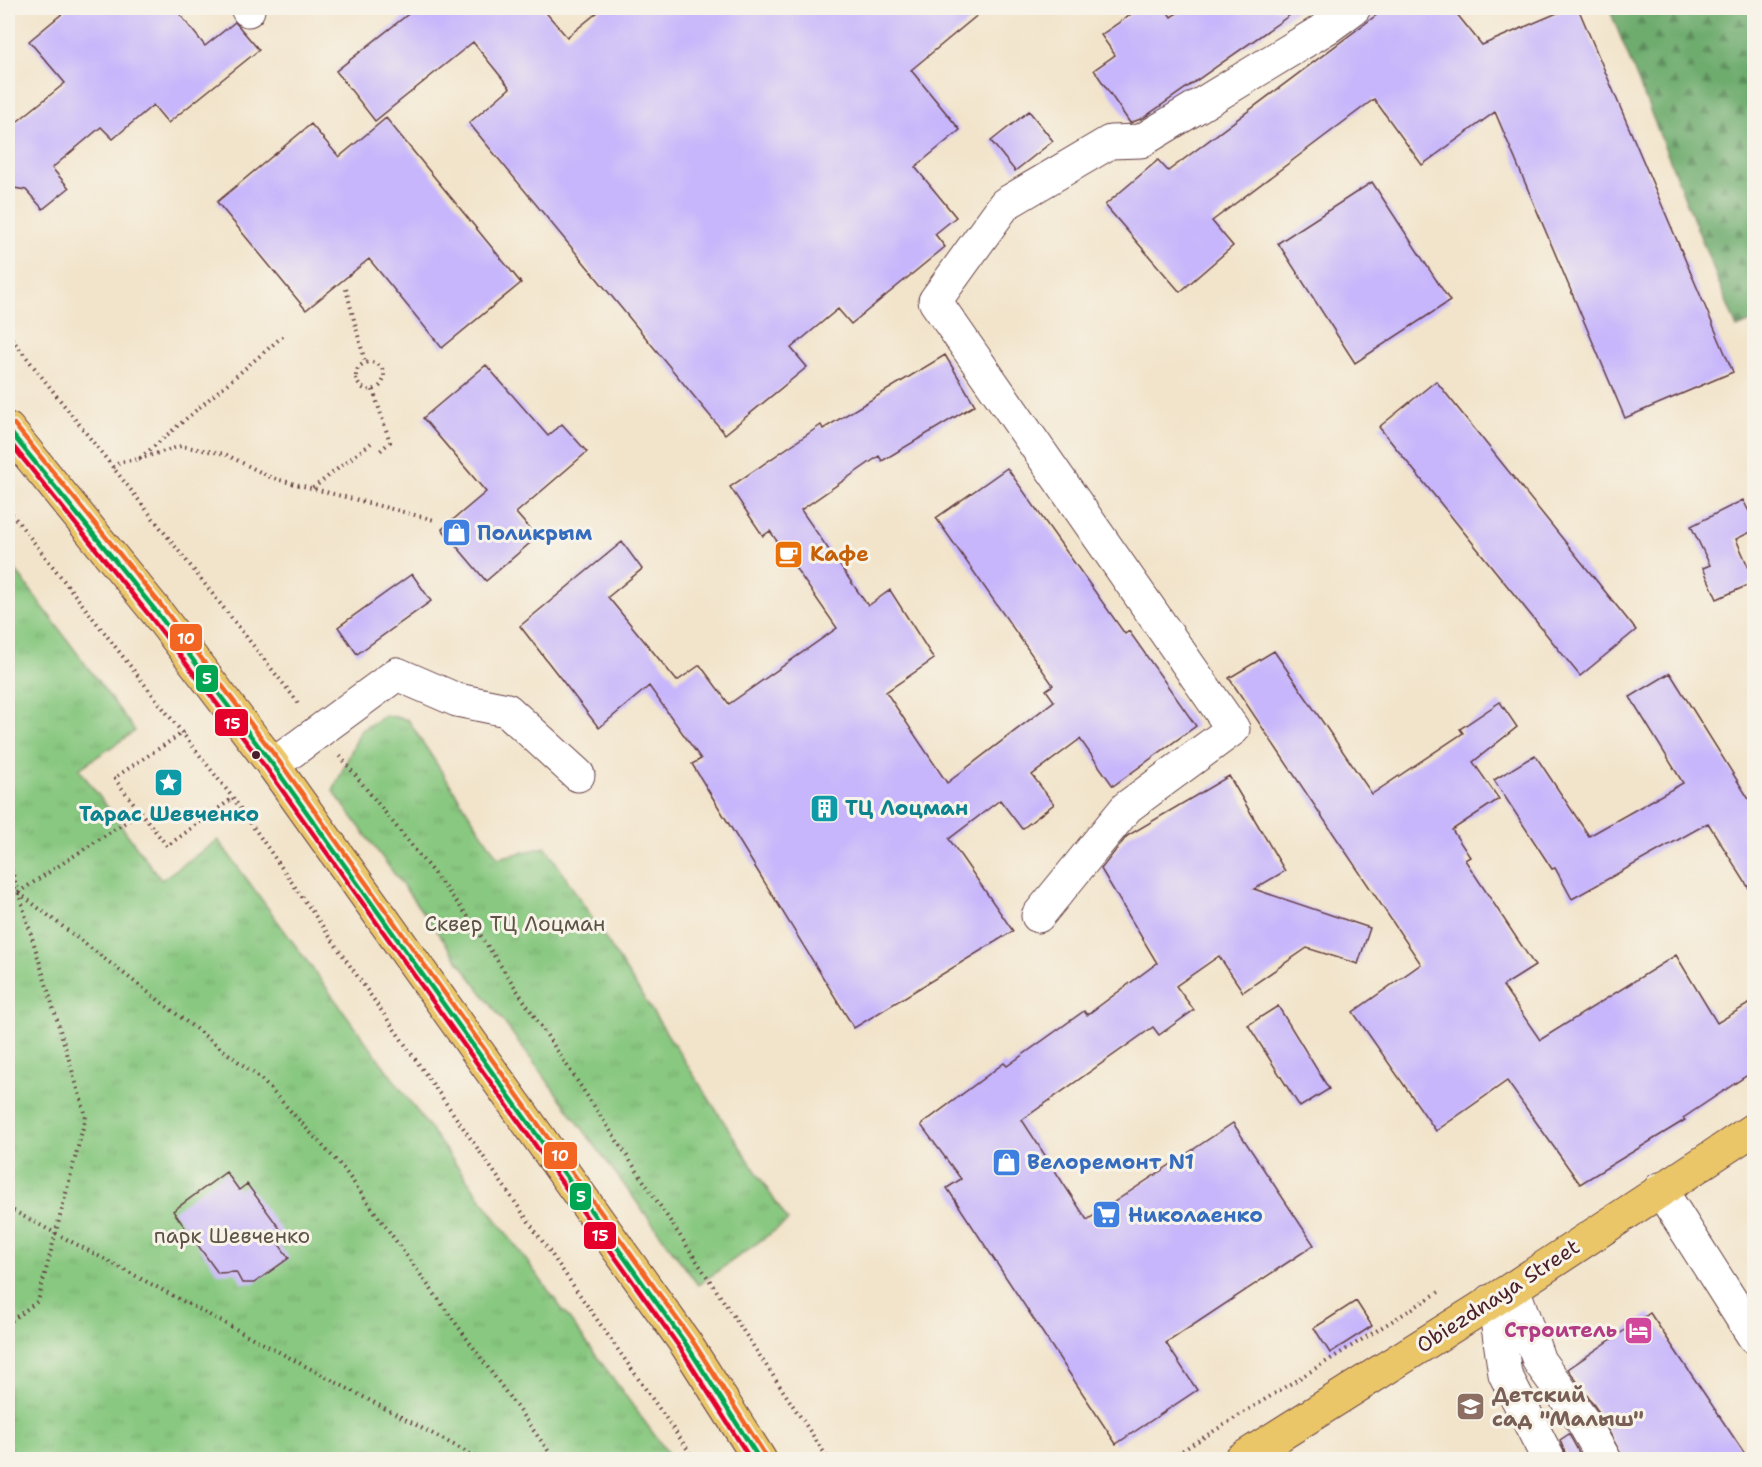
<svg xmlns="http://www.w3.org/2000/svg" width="1762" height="1467" font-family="'Shantell Sans',sans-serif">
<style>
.forest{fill:url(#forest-firs);stroke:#5c664c;stroke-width:1.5}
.park{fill:url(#park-tufts);stroke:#697456;stroke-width:1.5}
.building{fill:#c7b6fb}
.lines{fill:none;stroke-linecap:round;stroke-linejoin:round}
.minor-casing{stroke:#633d43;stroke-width:35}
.major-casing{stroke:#633d43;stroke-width:35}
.path{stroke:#633d43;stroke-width:4;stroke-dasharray:1.5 4.5;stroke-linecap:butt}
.minor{stroke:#fff;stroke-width:33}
.major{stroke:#eac669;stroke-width:33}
.bus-1-casing{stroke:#f7f3e8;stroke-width:9}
.bus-2-casing{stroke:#f7f3e8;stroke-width:9}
.bus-3-casing{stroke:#f7f3e8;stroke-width:9}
.bus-1{stroke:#00a651;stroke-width:4.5}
.bus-2{stroke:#e4002b;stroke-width:4.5}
.bus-3{stroke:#f26522;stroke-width:4.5}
.bus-dot{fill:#4a1f2b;stroke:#f7f3e8;stroke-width:2}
.labels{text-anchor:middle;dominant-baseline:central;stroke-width:6;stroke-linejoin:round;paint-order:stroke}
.shop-label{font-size:21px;font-weight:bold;fill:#366cbe;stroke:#f7f3e8;text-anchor:start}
.food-label{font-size:21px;font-weight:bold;fill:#c56008;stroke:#f7f3e8;text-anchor:start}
.culture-label{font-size:21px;font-weight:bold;fill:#0d838f;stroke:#f7f3e8;text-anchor:start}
.park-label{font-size:21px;fill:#5d5244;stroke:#f7f3e8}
.street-label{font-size:21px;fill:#4a1f2b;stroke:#f7f3e8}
.hotel-label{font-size:21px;font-weight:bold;fill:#b23c85;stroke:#f7f3e8;text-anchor:end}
.education-label{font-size:21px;font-weight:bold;fill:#785e54;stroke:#f7f3e8;text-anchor:start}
.line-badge{stroke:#f7f3e8;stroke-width:2}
.badge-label{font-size:16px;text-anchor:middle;font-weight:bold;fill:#fff}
</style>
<defs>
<pattern id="forest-firs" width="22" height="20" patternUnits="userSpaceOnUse" patternTransform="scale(1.5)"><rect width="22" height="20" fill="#6eac6e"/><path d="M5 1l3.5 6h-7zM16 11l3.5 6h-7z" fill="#5c8b5b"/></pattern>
<pattern id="park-tufts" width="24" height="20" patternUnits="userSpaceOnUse" patternTransform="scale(1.5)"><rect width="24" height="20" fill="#88c880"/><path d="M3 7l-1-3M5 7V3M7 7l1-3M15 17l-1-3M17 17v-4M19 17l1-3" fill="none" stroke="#77ab6f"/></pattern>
</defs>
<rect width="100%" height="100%" fill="#f7f3e8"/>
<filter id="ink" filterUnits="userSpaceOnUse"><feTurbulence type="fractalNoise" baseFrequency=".0167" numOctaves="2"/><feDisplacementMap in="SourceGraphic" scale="12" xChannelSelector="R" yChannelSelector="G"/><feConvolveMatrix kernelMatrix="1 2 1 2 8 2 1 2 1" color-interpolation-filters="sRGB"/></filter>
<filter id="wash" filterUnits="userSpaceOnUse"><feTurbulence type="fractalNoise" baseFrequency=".008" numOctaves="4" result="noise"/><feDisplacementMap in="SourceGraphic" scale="24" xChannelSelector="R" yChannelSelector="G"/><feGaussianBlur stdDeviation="1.35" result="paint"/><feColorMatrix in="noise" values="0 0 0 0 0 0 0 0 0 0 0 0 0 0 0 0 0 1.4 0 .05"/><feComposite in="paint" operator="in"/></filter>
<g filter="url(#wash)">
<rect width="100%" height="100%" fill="#f2e4cb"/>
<path class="forest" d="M 1609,8 L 1754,8 L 1754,321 L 1737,328 Z"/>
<path class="park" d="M 8,560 L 135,731 L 79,769 L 161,880 L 218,840 L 672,1459 L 8,1459 Z
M 386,715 L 408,720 L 498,858 L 546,847 L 788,1221 L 698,1285 L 333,791 L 361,730 Z"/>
<g id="blocks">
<path class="building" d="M 69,8 L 175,8 L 205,46 L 235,22 L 259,50 L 168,123 L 153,105 L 113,139 L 101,127 L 52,168 L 69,188 L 43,209 L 26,190 L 8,187 L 8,129 L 65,83 L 29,41 Z
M 416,8 L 542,8 L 567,37 L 603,8 L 986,8 L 911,70 L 960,130 L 915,167 L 956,217 L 935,234 L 945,247 L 851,324 L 838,309 L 791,348 L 807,367 L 725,434 L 469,123 L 510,88 L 473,42 L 375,121 L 336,71 Z
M 1140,8 L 1165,8 L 1171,17 L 1185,8 L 1300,8 L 1143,118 L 1130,123 L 1094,70 L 1115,55 L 1101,35 Z
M 1386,8 L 1452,8 L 1482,45 L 1569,8 L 1578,8 L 1733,372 L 1625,418 L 1495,112 L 1422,165 L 1374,99 L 1212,221 L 1233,246 L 1180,292 L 1105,205 L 1158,160 L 1168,171 Z
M 1029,111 L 1053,141 L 1015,171 L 991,141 Z
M 386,118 L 521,283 L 442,348 L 369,259 L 306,310 L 217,202 L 311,124 L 339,157 Z
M 1372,182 L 1450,301 L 1355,363 L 1278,243 Z
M 945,355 L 975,405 L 882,461 L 879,456 L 801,510 L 868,606 L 890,590 L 934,659 L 886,692 L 947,783 L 1054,701 L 1046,690 L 1053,685 L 936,518 L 1007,468 L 1125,634 L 1129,631 L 1196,726 L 1113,786 L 1080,739 L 1032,775 L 1054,804 L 1022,829 L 1000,800 L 949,839 L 1013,931 L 854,1028 L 692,764 L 701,759 L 649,686 L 599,728 L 520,626 L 622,542 L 642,569 L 608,597 L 677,681 L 700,665 L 729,704 L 837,628 L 770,531 L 763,536 L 730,487 L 821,425 L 823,429 Z
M 486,365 L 548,436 L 562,424 L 587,452 L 516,513 L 537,537 L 486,581 L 442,529 L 486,492 L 423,418 Z
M 1436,381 L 1636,630 L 1580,676 L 1379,427 Z
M 1743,500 L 1755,523 L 1755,530 L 1736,539 L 1755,582 L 1717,599 L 1703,568 L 1710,565 L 1691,526 Z
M 412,574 L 431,601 L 357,654 L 338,627 Z
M 1274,651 L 1372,794 L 1463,733 L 1460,729 L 1500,702 L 1517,727 L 1473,762 L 1499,799 L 1452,830 L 1470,857 L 1465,860 L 1535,966 L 1503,986 L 1540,1040 L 1676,955 L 1717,1023 L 1755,1000 L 1755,1070 L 1683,1118 L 1685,1120 L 1580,1184 L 1507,1081 L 1436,1131 L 1353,1012 L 1421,964 L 1229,678 Z
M 1670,673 L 1755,809 L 1755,898 L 1708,823 L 1572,899 L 1555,868 L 1552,869 L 1494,780 L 1535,755 L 1589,836 L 1683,783 L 1630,697 Z
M 1229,776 L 1285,871 L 1254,889 L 1370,928 L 1358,964 L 1307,948 L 1243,992 L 1219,956 L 1176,986 L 1194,1010 L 1159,1035 L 1153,1027 L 1022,1120 L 1087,1220 L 1233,1123 L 1314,1245 L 1166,1343 L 1197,1390 L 1116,1444 L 947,1188 L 961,1179 L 921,1125 L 1004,1063 L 1007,1066 L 1084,1011 L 1087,1015 L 1157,963 L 1101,869 L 1127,836 Z
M 1278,1006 L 1329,1089 L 1300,1107 L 1248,1025 Z
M 226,1172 L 239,1190 L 247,1184 L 286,1237 L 278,1243 L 289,1258 L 254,1283 L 242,1283 L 236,1272 L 218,1273 L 173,1211 Z
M 1356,1301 L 1372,1326 L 1330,1353 L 1314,1328 Z
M 1650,1313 L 1749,1460 L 1624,1460 L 1598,1411 L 1568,1369 Z
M 1569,1434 L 1583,1460 L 1568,1460 L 1560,1440 Z"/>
</g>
</g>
<g filter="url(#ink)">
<use href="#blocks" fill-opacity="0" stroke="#633d43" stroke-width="1.5"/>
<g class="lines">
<defs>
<path id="minor" d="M 247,8 L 248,10
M 273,765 L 397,674 L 457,700 L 507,710 L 578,775
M 1038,916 L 1127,807 L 1233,729 L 935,301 L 1005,204 L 1110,142 L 1141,141 L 1328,27 L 1354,8
M 1660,1189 L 1754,1337
M 1513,1288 L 1539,1361 L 1582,1420 L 1605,1460
M 1491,1301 L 1497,1320 L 1505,1374 L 1549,1460"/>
<path id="major" d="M 8,429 L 155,610 L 273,765 L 686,1344 L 760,1460
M 1240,1460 L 1513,1288 L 1754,1129"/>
</defs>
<use href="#minor" class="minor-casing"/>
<use href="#major" class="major-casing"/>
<path class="path" d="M 346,289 L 365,362
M 8,334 L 300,705
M356 376a14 14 0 1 1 28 0a14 14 0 1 1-28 0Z
M 373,390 L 390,442 L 379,452
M 139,459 L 181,446 L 225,454 L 272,478 L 434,520
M 113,468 L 120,462 L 139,459 L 283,336
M 313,488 L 371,443
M 8,509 L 233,798 L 695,1460
M 184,732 L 114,778 L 167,846 L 233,798
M 340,756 L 467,915 L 829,1460
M 8,858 L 86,1116 L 38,1301 L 8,1323
M 19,893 L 261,1079 L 343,1168 L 555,1460
M 8,899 L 141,812
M 8,1208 L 482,1460
M 1167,1460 L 1439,1292"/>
<use href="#minor" class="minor"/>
<use href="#major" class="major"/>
<defs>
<path id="bus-1" d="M 8,429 L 155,610 L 273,765 L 686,1344 L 760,1460"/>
<path id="bus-2" d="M 8,440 L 149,615 L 267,769 L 680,1348 L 751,1460"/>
<path id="bus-3" d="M 14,424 L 161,605 L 279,761 L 692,1340 L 766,1456"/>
</defs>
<use href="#bus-1" class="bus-1-casing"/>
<use href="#bus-2" class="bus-2-casing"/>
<use href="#bus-3" class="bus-3-casing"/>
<use href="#bus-1" class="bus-1"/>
<use href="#bus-2" class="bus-2"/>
<use href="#bus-3" class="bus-3"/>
</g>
</g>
<defs>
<symbol id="shop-square" viewBox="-11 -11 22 22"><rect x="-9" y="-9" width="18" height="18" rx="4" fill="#3f7fe0" stroke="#f7f3e8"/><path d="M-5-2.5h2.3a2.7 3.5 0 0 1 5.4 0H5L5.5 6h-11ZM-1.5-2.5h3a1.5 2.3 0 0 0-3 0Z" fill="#fff"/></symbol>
<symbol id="cafe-square" viewBox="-11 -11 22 22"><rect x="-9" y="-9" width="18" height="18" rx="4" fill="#e8710a" stroke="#f7f3e8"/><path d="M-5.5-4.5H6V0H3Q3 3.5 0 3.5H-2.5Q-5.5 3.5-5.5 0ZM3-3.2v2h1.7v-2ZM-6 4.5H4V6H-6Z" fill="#fff"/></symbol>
<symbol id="sight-square" viewBox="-11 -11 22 22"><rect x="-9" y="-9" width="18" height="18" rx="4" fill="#0f9aa8" stroke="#f7f3e8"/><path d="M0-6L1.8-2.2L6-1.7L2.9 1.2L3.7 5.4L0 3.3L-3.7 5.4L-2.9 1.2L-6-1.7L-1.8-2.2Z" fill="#fff"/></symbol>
<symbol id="building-square" viewBox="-11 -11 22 22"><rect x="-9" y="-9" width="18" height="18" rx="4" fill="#0f9aa8" stroke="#f7f3e8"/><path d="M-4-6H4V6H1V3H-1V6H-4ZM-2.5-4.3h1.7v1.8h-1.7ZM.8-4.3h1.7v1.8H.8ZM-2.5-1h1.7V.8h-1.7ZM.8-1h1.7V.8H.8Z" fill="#fff"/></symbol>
<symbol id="supermarket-square" viewBox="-11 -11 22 22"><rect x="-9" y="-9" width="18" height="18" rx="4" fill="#3f7fe0" stroke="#f7f3e8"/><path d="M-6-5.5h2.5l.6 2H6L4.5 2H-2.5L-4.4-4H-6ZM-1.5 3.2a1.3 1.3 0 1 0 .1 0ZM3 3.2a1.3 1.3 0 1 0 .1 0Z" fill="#fff"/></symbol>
<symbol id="hotel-square" viewBox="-11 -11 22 22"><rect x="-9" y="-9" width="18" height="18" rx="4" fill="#d1479c" stroke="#f7f3e8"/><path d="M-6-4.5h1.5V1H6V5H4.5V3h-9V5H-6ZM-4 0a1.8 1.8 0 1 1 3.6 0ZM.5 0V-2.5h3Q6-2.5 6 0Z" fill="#fff"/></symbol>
<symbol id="school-square" viewBox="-11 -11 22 22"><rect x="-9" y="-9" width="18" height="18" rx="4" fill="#8d6e63" stroke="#f7f3e8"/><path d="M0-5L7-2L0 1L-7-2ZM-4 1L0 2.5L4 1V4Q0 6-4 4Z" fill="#fff"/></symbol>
</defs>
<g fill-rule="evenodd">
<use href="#shop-square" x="440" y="516" width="33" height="33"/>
<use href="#cafe-square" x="772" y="538" width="33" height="33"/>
<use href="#sight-square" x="152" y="766" width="33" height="33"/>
<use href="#building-square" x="808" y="792" width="33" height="33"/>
<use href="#shop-square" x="990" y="1146" width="33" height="33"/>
<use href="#supermarket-square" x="1090" y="1198" width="33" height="33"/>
<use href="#hotel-square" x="1622" y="1314" width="33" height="33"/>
<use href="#school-square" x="1454" y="1390" width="33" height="33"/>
</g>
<circle class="bus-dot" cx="256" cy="755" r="5"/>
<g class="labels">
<g class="shop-label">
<text x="477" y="533">Поликрым</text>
<text x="1027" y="1162">Велоремонт N1</text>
<text x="1128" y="1215">Николаенко</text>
</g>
<g class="food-label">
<text x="810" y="554">Кафе</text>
</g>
<g class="culture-label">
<text x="845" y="808">ТЦ Лоцман</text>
<text x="169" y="814" text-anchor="middle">Тарас Шевченко</text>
</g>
<g class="park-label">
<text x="515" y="924">Сквер ТЦ Лоцман</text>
<text x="232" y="1236">парк Шевченко</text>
</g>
<g class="street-label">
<text transform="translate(1498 1296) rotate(-33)">Obiezdnaya Street</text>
</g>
<g class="hotel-label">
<text x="1617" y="1330">Строитель</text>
</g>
<g class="education-label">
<text x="1492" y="1395">Детский<tspan x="1492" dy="24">сад "Малыш"</tspan></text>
</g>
</g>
<g class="line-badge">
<rect x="169" y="623" width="34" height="29" rx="6" fill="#f26522"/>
<rect x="195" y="664" width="24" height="29" rx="6" fill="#00a651"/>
<rect x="214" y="708" width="35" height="29" rx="6" fill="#e4002b"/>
<rect x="543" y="1141" width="35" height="29" rx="6" fill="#f26522"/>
<rect x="569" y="1182" width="23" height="29" rx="6" fill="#00a651"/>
<rect x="583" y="1221" width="34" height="29" rx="6" fill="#e4002b"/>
</g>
<g class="badge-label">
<text x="186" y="644">10</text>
<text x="207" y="684">5</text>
<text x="232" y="729">15</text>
<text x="560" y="1161">10</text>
<text x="581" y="1202">5</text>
<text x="600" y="1241">15</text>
</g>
<rect width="1762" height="1467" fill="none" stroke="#f7f3e8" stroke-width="30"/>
</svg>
